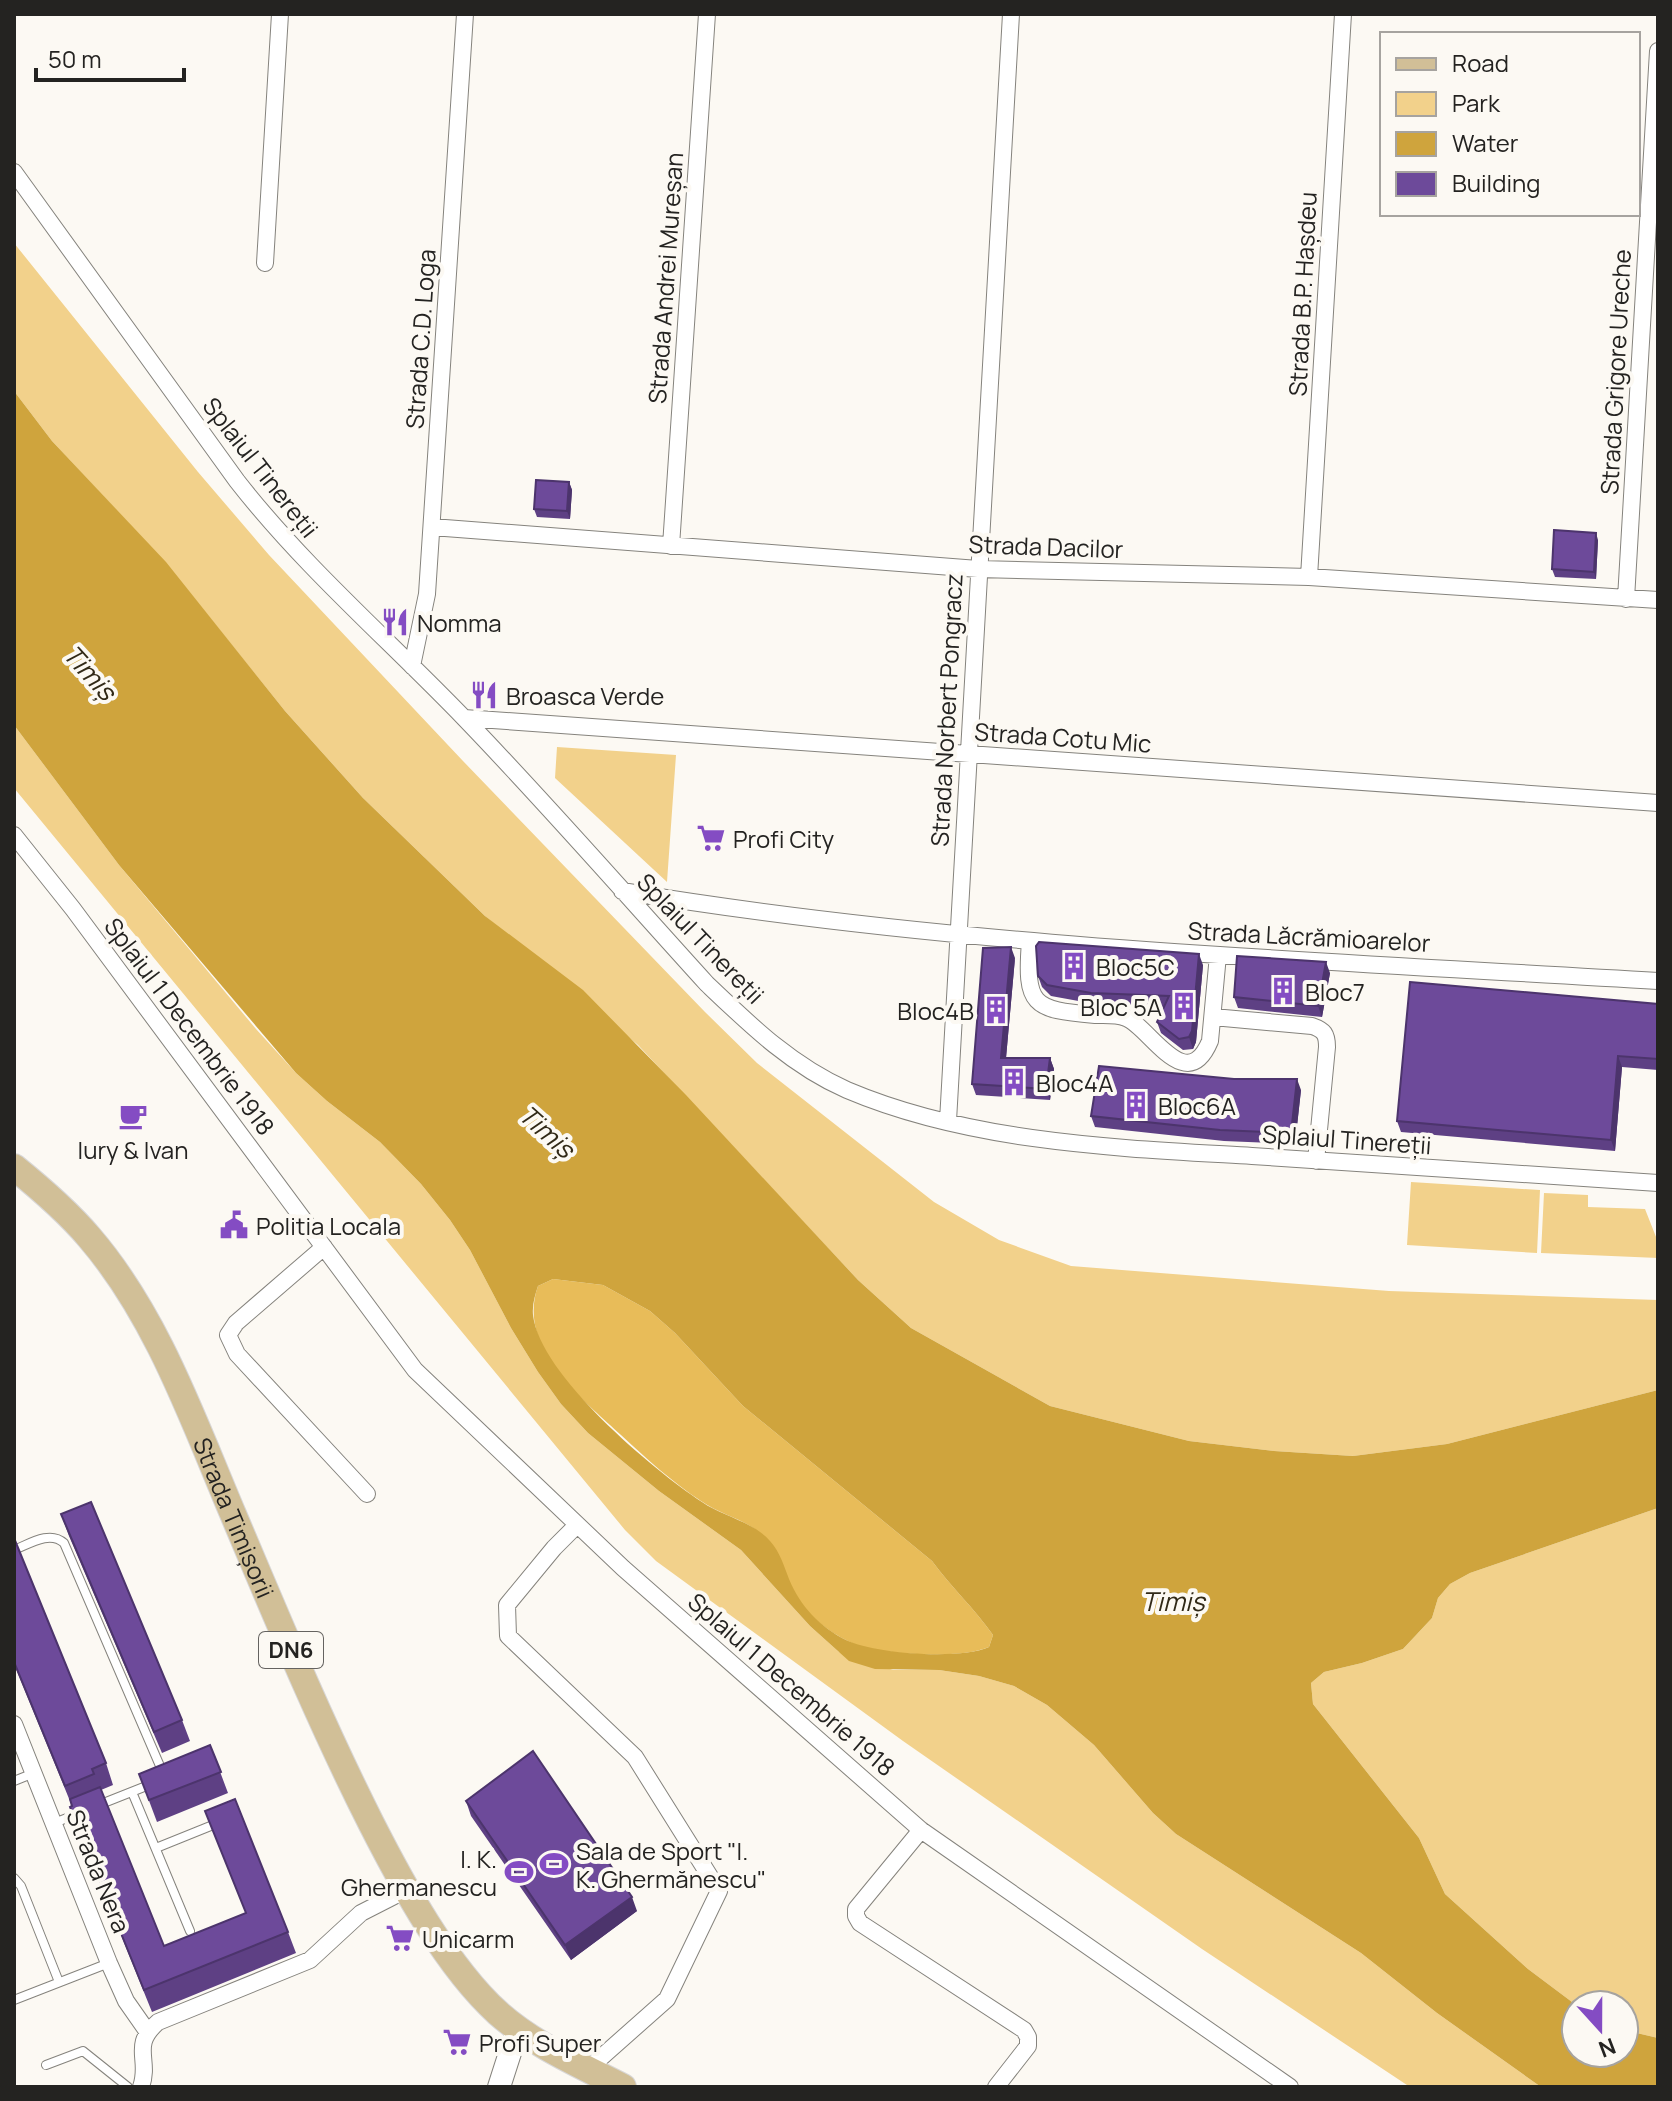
<svg xmlns="http://www.w3.org/2000/svg" width="1672" height="2101" font-family="Manrope,sans-serif">
<style>
.green{fill:#f2d18b}
.forest{fill:#e8bc59}
.water{fill:#cfa43d;fill-rule:evenodd}
.lines{fill:none;stroke-linecap:round;stroke-linejoin:round}
.lane-casing{stroke:#85837d;stroke-width:10}
.street-casing{stroke:#85837d;stroke-width:18}
.secondary-casing{stroke:#85837d;stroke-width:24}
.primary-casing{stroke:#d8d7d7;stroke-width:28}
.lane{stroke:#fff;stroke-width:8}
.street{stroke:#fff;stroke-width:16}
.secondary{stroke:#fff;stroke-width:22}
.primary{stroke:#d1bf97;stroke-width:26}
.wall{fill:#5e4084}
.shaded-wall{fill:#4c346c}
.building{fill:#6d4a9a;stroke:#4c346c;stroke-width:2}
.labels{text-anchor:middle;dominant-baseline:central;stroke-width:8;stroke-linejoin:round;paint-order:stroke}
.shield{fill:#fcf9f3;stroke:#656360;stroke-width:2}
.shield-label{font-size:22px;font-weight:bold;fill:#242321}
.street-label{font-size:24px;fill:#242321;stroke:#fcf9f3}
.poi-label{font-size:24px;fill:#242321;stroke:#fcf9f3;text-anchor:start}
.water-label{font-size:26px;font-style:italic;fill:#312917;stroke:#fcf9f3}
</style>
<rect width="100%" height="100%" fill="#fcf9f3"/>
<path class="green" d="M 14,243 L 198,472 L 269,555 L 463,761 L 705,1012 L 757,1063 L 934,1202 L 999,1240 L 1071,1266 L 1389,1291 L 1658,1300 L 1658,1390 L 1447,1444 L 1353,1456 L 1274,1451 L 1189,1441 L 1050,1406 L 911,1328 L 858,1280 L 638,1045 L 485,916 L 363,798 L 285,711 L 165,562 L 52,441 L 14,391 Z
M 14,725 L 119,865 L 256,1029 L 296,1073 L 327,1101 L 380,1142 L 421,1184 L 450,1220 L 470,1250 L 511,1328 L 538,1372 L 561,1404 L 588,1433 L 659,1491 L 741,1550 L 810,1626 L 839,1652 L 893,1670 L 939,1670 L 979,1676 L 1014,1686 L 1047,1705 L 1094,1745 L 1153,1813 L 1176,1834 L 1361,1953 L 1437,2013 L 1541,2087 L 1410,2087 L 1202,1949 L 903,1741 L 656,1561 L 625,1530 L 14,788 Z
M 557,747 L 676,755 L 667,882 L 555,778 Z
M 1411,1182 L 1540,1190 L 1537,1253 L 1407,1245 Z
M 1544,1193 L 1588,1195 L 1588,1207 L 1645,1209 L 1658,1242 L 1658,1258 L 1541,1253 Z
M 1658,1508 L 1658,2038 L 1624,2030 L 1624,2005 L 1576,2005 L 1528,1969 L 1445,1894 L 1419,1838 L 1313,1704 L 1311,1683 L 1324,1672 L 1362,1663 L 1403,1649 L 1432,1618 L 1438,1598 L 1450,1584 L 1470,1573 Z"/>
<path class="forest" d="M 553,1279 L 603,1285 L 650,1311 L 675,1333 L 743,1406 L 932,1561 C 951,1587 974,1608 993,1635 L 989,1647 C 962,1659 886,1655 857,1645 C 836,1637 813,1620 799,1602 C 787,1584 771,1541 755,1529 C 739,1518 718,1513 701,1501 C 672,1482 647,1459 621,1435 C 582,1399 516,1347 538,1286 Z"/>
<path class="water" d="M 14,391 L 52,441 L 166,562 L 285,711 L 363,798 L 485,916 L 583,990 L 686,1095 L 858,1280 L 911,1328 L 1050,1406 L 1189,1441 L 1274,1451 L 1353,1456 L 1447,1444 L 1658,1390 L 1658,1508 L 1470,1573 L 1450,1584 L 1438,1598 L 1432,1618 L 1403,1649 L 1362,1663 L 1324,1672 L 1311,1683 L 1313,1704 L 1419,1838 L 1445,1894 L 1528,1969 L 1576,2005 L 1576,2053 L 1624,2053 L 1624,2030 L 1658,2038 L 1658,2087 L 1541,2087 L 1437,2013 L 1361,1953 L 1176,1834 L 1153,1813 L 1094,1745 L 1047,1705 L 1014,1686 L 979,1676 L 939,1670 L 875,1669 L 849,1661 L 810,1626 L 741,1550 L 659,1491 L 588,1433 L 561,1404 L 538,1372 L 511,1328 L 470,1250 L 450,1220 L 421,1184 L 380,1142 L 327,1101 L 296,1073 L 119,865 L 14,725 ZM 553,1279 L 603,1285 L 650,1311 L 675,1333 L 743,1406 L 932,1561 C 951,1587 974,1608 993,1635 L 989,1647 C 961,1660 874,1654 846,1640 C 820,1627 800,1606 789,1579 C 784,1566 780,1552 770,1541 C 754,1522 722,1516 702,1502 C 652,1469 540,1375 533,1315 C 532,1305 535,1295 538,1286 Z"/>
<g class="lines">
<defs>
<path id="lane" d="M 14,1550 C 29,1544 50,1530 64,1543 L 163,1773
M 14,1781 L 34,1773
M 132,1792 L 190,1931
M 96,1806 L 154,1783
M 54,1823 L 80,1813
M 156,1848 L 218,1823
M 14,1878 L 21,1886 L 59,1982
M 14,2000 L 109,1963
M 46,2065 L 83,2051 L 128,2087"/>
<path id="street" d="M 14,172 L 237,481 C 305,568 388,639 465,719 C 548,805 627,896 707,984 C 750,1025 792,1066 847,1090 C 972,1143 1118,1148 1252,1156 C 1387,1165 1523,1174 1658,1183
M 265,263 L 280,14
M 432,527 L 978,569 L 1309,577 L 1658,600
M 671,546 L 707,14
M 1309,577 L 1343,14
M 1626,599 L 1658,51
M 412,666 L 427,594 L 465,14
M 464,718 L 1658,803
M 14,835 L 73,909 L 415,1370 L 623,1568 L 921,1830 L 1290,2087
M 622,891 C 964,948 1312,960 1658,981
M 1030,941 C 1025,1005 1032,1010 1095,1015 C 1104,1015 1117,1014 1126,1018 C 1149,1026 1186,1098 1210,1041 L 1218,955
M 1213,1017 L 1312,1026 C 1324,1030 1327,1034 1327,1047 L 1316,1161
M 948,1121 L 1011,14
M 324,1247 L 236,1323 L 228,1335 L 237,1354 L 367,1494
M 577,1525 L 554,1548 L 507,1605 L 508,1636 L 635,1757 L 719,1891 L 667,1999 L 588,2069
M 14,1724 L 109,1963 L 126,2001 L 147,2031
M 921,1830 L 856,1909 L 856,1916 L 860,1923 L 1024,2030 L 1028,2037 L 1028,2046 L 996,2087
M 141,2087 C 151,2059 130,2046 158,2022 L 310,1960 L 361,1913 L 408,1889"/>
<path id="secondary" d="M 499,2087 L 518,2028"/>
<g id="primary">
<path id="s1" d="M 14,1167 C 40,1188 67,1211 89,1237 C 157,1316 193,1420 233,1514 C 277,1618 320,1722 371,1823 C 402,1884 447,1967 498,2013 C 534,2045 580,2065 623,2087"/>
</g>
</defs>
<use href="#lane" class="lane-casing"/>
<use href="#street" class="street-casing"/>
<use href="#secondary" class="secondary-casing"/>
<use href="#primary" class="primary-casing"/>
<use href="#lane" class="lane"/>
<use href="#street" class="street"/>
<use href="#secondary" class="secondary"/>
<use href="#primary" class="primary"/>
</g>
<path class="wall" d="M 569,482 L 572,490 L 570,519 L 537,517 L 534,509 Z
M 1598,540 L 1596,579 L 1555,577 L 1552,569 Z
M 1015,958 L 1006,1058 L 1050,1058 L 1054,1069 L 1050,1100 L 976,1095 L 972,1084 Z
M 1203,965 L 1196,1042 L 1193,1049 L 1183,1050 L 1161,1033 L 1157,1022 L 1164,1007 L 1095,1004 L 1051,996 L 1042,987 L 1038,976 Z
M 1330,973 L 1322,1017 L 1238,1008 L 1234,997 Z
M 1658,1004 L 1658,1070 L 1622,1067 L 1615,1151 L 1401,1132 L 1397,1121 Z
M 1301,1090 L 1295,1144 L 1224,1141 L 1095,1127 L 1091,1116 Z
M 61,1514 L 182,1720 L 190,1741 L 162,1753 L 69,1536 Z
M 14,1538 L 106,1763 L 113,1785 L 101,1790 L 164,1946 L 246,1913 L 205,1811 L 288,1932 L 296,1953 L 152,2012 L 78,1829 L 70,1807 L 72,1806 L 14,1664 Z
M 210,1745 L 228,1793 L 157,1822 L 139,1774 Z
M 466,1801 L 637,1911 L 571,1960 L 471,1816 Z"/>
<path class="shaded-wall" d="M 569,482 L 572,490 L 570,519 L 567,511 Z
M 1596,533 L 1598,540 L 1596,579 L 1594,572 Z
M 1011,947 L 1015,958 L 1005,1069 L 1001,1058 Z
M 1199,954 L 1203,965 L 1196,1042 L 1193,1049 L 1189,1037 Z
M 1326,962 L 1330,973 L 1322,1017 L 1318,1006 Z
M 1618,1056 L 1622,1067 L 1615,1151 L 1611,1140 Z
M 1050,1058 L 1054,1069 L 1050,1100 L 1046,1089 Z
M 1297,1079 L 1301,1090 L 1295,1144 L 1291,1133 Z
M 632,1897 L 637,1911 L 571,1960 L 565,1945 Z"/>
<path class="building" d="M 536,480 L 569,482 L 567,511 L 534,509 Z
M 1554,530 L 1596,533 L 1594,572 L 1552,569 Z
M 1039,942 L 1199,954 L 1192,1031 L 1189,1037 L 1179,1039 L 1157,1022 L 1169,996 L 1091,993 L 1047,985 L 1038,976 L 1036,946 Z
M 1011,947 L 1001,1058 L 1050,1058 L 1046,1089 L 972,1084 L 983,948 Z
M 1237,956 L 1326,962 L 1318,1006 L 1234,997 Z
M 1410,982 L 1658,1004 L 1658,1059 L 1618,1056 L 1611,1140 L 1397,1121 Z
M 1099,1066 L 1234,1079 L 1297,1079 L 1291,1133 L 1220,1130 L 1091,1116 Z
M 91,1502 L 182,1720 L 154,1732 L 61,1514 Z
M 14,1538 L 106,1763 L 92,1769 L 94,1774 L 65,1786 L 14,1662 Z
M 210,1745 L 221,1772 L 149,1800 L 139,1774 Z
M 533,1751 L 632,1897 L 565,1945 L 466,1801 Z
M 100,1787 L 164,1946 L 246,1913 L 205,1811 L 235,1799 L 288,1932 L 144,1990 L 70,1807 L 72,1806 L 70,1799 Z"/>
<defs>
<symbol id="restaurant-bare" viewBox="-9 -9 18 18"><path d="M-5-6h1v4h1v-4h1v4h1v-4h1v5L-1.5 .5V6h-2V.5L-5-1ZM5-6V6H3V1.5H1.5Q1.5-4 5-6Z" fill="#844cc3" stroke="#fcf9f3" stroke-width="2.5" paint-order="stroke"/></symbol>
<symbol id="supermarket-bare" viewBox="-9 -9 18 18"><path d="M-6-5.5h2.5l.6 2H6L4.5 2H-2.5L-4.4-4H-6ZM-1.5 3.2a1.3 1.3 0 1 0 .1 0ZM3 3.2a1.3 1.3 0 1 0 .1 0Z" fill="#844cc3" stroke="#fcf9f3" stroke-width="2.5" paint-order="stroke"/></symbol>
<symbol id="building-bare" viewBox="-9 -9 18 18"><path d="M-4-6H4V6H1V3H-1V6H-4ZM-2.5-4.3h1.7v1.8h-1.7ZM.8-4.3h1.7v1.8H.8ZM-2.5-1h1.7V.8h-1.7ZM.8-1h1.7V.8H.8Z" fill="#844cc3" stroke="#fcf9f3" stroke-width="2.5" paint-order="stroke"/></symbol>
<symbol id="cafe-bare" viewBox="-9 -9 18 18"><path d="M-5.5-4.5H6V0H3Q3 3.5 0 3.5H-2.5Q-5.5 3.5-5.5 0ZM3-3.2v2h1.7v-2ZM-6 4.5H4V6H-6Z" fill="#844cc3" stroke="#fcf9f3" stroke-width="2.5" paint-order="stroke"/></symbol>
<symbol id="civic-bare" viewBox="-9 -9 18 18"><path d="M-.6-6.5H3V-4.5H.6V-3L4-1V1h2V6H-6V1h2V-1L-.6-3ZM-1.2 2.5V6h2.4V2.5Z" fill="#844cc3" stroke="#fcf9f3" stroke-width="2.5" paint-order="stroke"/></symbol>
<symbol id="stadium-bare" viewBox="-9 -9 18 18"><path d="M0-5a6.5 5 0 1 0 0 10a6.5 5 0 1 0 0-10ZM-3.5-1.8h7v3.6h-7Z" fill="#844cc3" stroke="#fcf9f3" stroke-width="2.5" paint-order="stroke"/></symbol>
</defs>
<g fill-rule="evenodd">
<use href="#restaurant-bare" x="375" y="602" width="40" height="40"/>
<use href="#restaurant-bare" x="464" y="675" width="40" height="40"/>
<use href="#supermarket-bare" x="691" y="818" width="40" height="40"/>
<use href="#building-bare" x="1054" y="946" width="40" height="40"/>
<use href="#building-bare" x="1263" y="971" width="40" height="40"/>
<use href="#building-bare" x="1164" y="986" width="40" height="40"/>
<use href="#building-bare" x="976" y="990" width="40" height="40"/>
<use href="#building-bare" x="994" y="1062" width="40" height="40"/>
<use href="#building-bare" x="1116" y="1085" width="40" height="40"/>
<use href="#cafe-bare" x="113" y="1096" width="40" height="40"/>
<use href="#civic-bare" x="214" y="1205" width="40" height="40"/>
<use href="#stadium-bare" x="534" y="1844" width="40" height="40"/>
<use href="#stadium-bare" x="499" y="1852" width="40" height="40"/>
<use href="#supermarket-bare" x="380" y="1918" width="40" height="40"/>
<use href="#supermarket-bare" x="437" y="2022" width="40" height="40"/>
</g>
<g class="labels">
<rect class="shield" x="259" y="1632" width="64" height="36" rx="6"/>
<g class="shield-label">
<text x="291" y="1650">DN6</text>
</g>
<g class="street-label">
<text transform="translate(665 278) rotate(-86)">Strada Andrei Mureșan</text>
<text transform="translate(1302 294) rotate(-87)">Strada B.P. Hașdeu</text>
<text transform="translate(420 339) rotate(-86)">Strada C.D. Loga</text>
<text transform="translate(1615 372) rotate(-87)">Strada Grigore Ureche</text>
<text transform="translate(261 467) rotate(52)">Splaiul Tinereții</text>
<text transform="translate(1046 546) rotate(2)">Strada Dacilor</text>
<text transform="translate(946 710) rotate(-87)">Strada Norbert Pongracz</text>
<text transform="translate(1063 737) rotate(4)">Strada Cotu Mic</text>
<text transform="translate(1309 936) rotate(3)">Strada Lăcrămioarelor</text>
<text transform="translate(701 938) rotate(46)">Splaiul Tinereții</text>
<text transform="translate(190 1026) rotate(53)">Splaiul 1 Decembrie 1918</text>
<text transform="translate(1347 1139) rotate(4)">Splaiul Tinereții</text>
<text stroke="none"><textPath href="#s1" startOffset="420">Strada Timișorii</textPath></text>
<text transform="translate(792 1684) rotate(41)">Splaiul 1 Decembrie 1918</text>
<text transform="translate(99 1871) rotate(68)">Strada Nera</text>
</g>
<g class="poi-label">
<text x="417" y="622">Nomma</text>
<text x="506" y="695">Broasca Verde</text>
<text x="733" y="838">Profi City</text>
<text x="1096" y="966">Bloc5C</text>
<text x="1305" y="991">Bloc7</text>
<text x="1162" y="1006" text-anchor="end">Bloc 5A</text>
<text x="974" y="1010" text-anchor="end">Bloc4B</text>
<text x="1036" y="1082">Bloc4A</text>
<text x="1158" y="1105">Bloc6A</text>
<text x="133" y="1149" text-anchor="middle">Iury &amp; Ivan</text>
<text x="256" y="1225">Politia Locala</text>
<text x="576" y="1850">Sala de Sport "I.<tspan x="576" dy="28">K. Ghermănescu"</tspan></text>
<text x="497" y="1858" text-anchor="end">I. K.<tspan x="497" dy="28">Ghermanescu</tspan></text>
<text x="422" y="1938">Unicarm</text>
<text x="479" y="2042">Profi Super</text>
</g>
<g class="water-label">
<text transform="translate(90 672) rotate(48)">Timiș</text>
<text transform="translate(547 1131) rotate(42)">Timiș</text>
<text x="1173" y="1601">Timiș</text>
</g>
</g>
<rect width="1672" height="2101" fill="none" stroke="#242321" stroke-width="32"/>
<rect x="1380" y="32" width="260" height="184" fill="#fcf9f3" stroke="#a6a39f" stroke-width="2"/>
<rect x="1396" y="58" width="40" height="12" fill="#d1bf97" stroke="#a6a39f" stroke-width="2"/>
<text x="1452" y="72" font-size="24" fill="#242321">Road</text>
<rect x="1396" y="92" width="40" height="24" fill="#f2d18b" stroke="#a6a39f" stroke-width="2"/>
<text x="1452" y="112" font-size="24" fill="#242321">Park</text>
<rect x="1396" y="132" width="40" height="24" fill="#cfa43d" stroke="#a6a39f" stroke-width="2"/>
<text x="1452" y="152" font-size="24" fill="#242321">Water</text>
<rect x="1396" y="172" width="40" height="24" fill="#6d4a9a" stroke="#a6a39f" stroke-width="2"/>
<text x="1452" y="192" font-size="24" fill="#242321">Building</text>
<g transform="translate(1600 2029) rotate(159)"><circle r="38" fill="#fcf9f3" stroke="#a6a39f" stroke-width="2"/>
<path d="M0-6L14 30L0 20L-14 30Z" fill="#844cc3"/>
<text y="-12" font-size="22" font-weight="bold" text-anchor="middle" fill="#242321">N</text>
</g>
<path d="M36 68v12h148v-12" fill="none" stroke="#242321" stroke-width="4"/>
<text x="48" y="68" font-size="24" fill="#242321" stroke="#fcf9f3" stroke-width="6" paint-order="stroke">50 m</text>
</svg>
